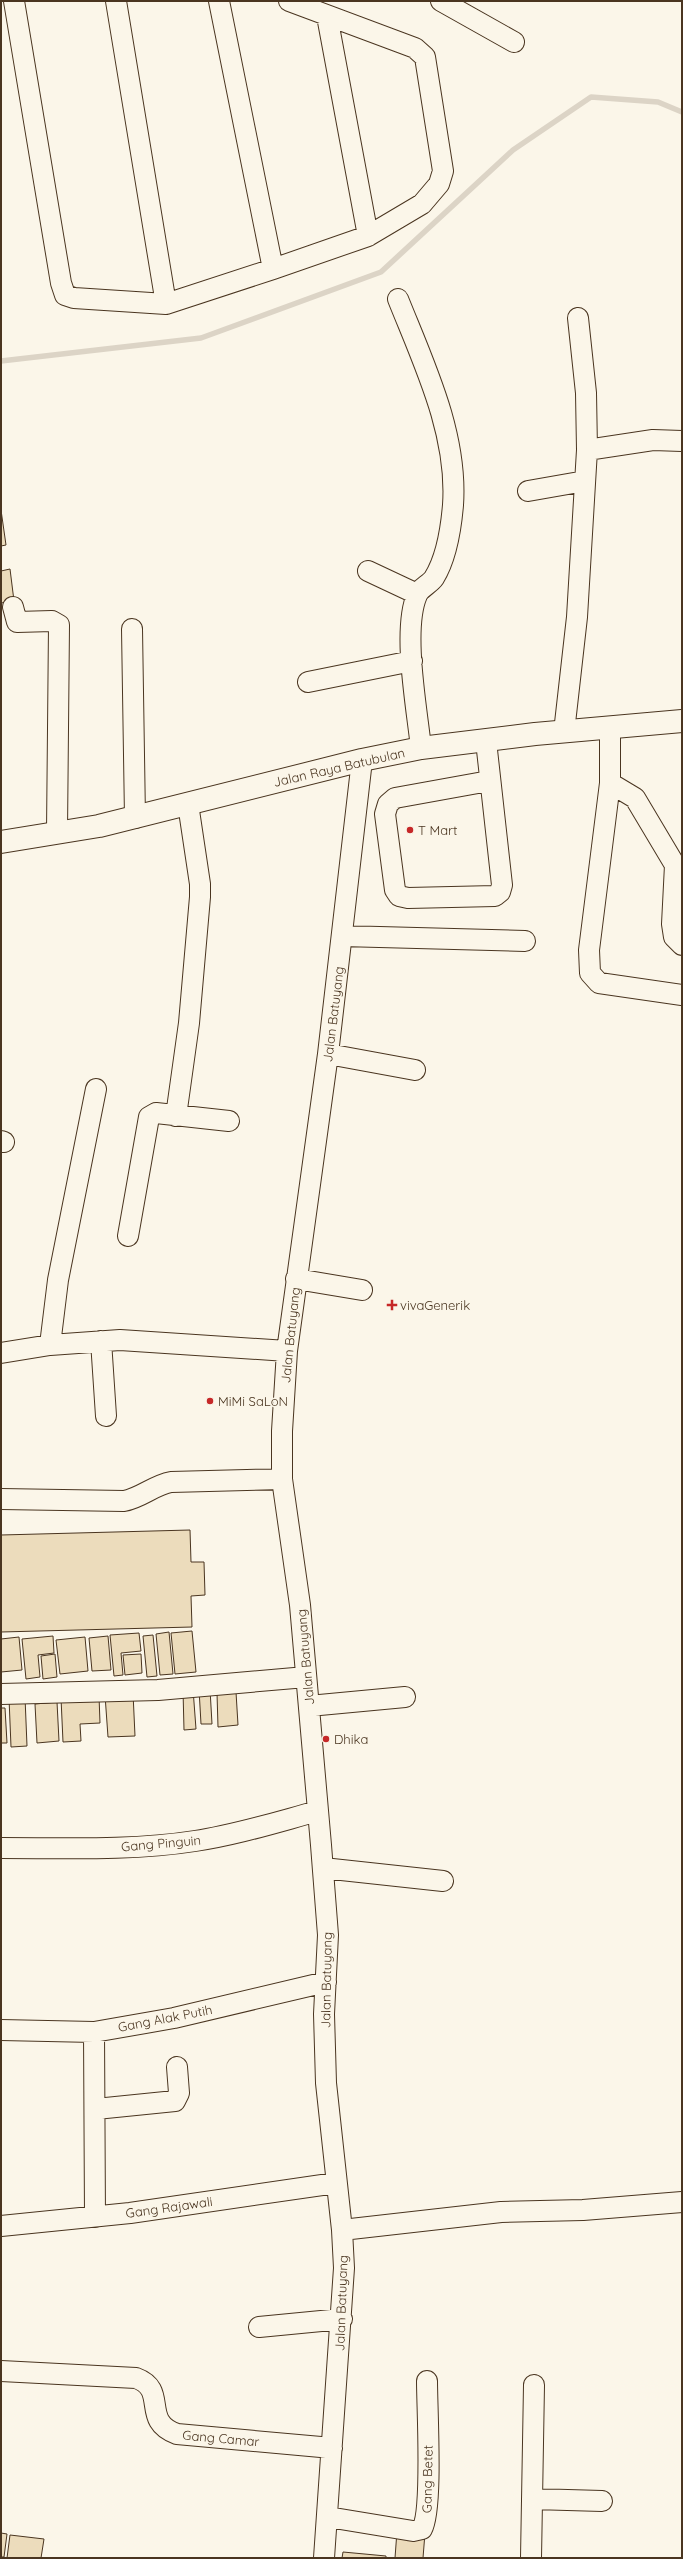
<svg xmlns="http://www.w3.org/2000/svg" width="683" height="2559" font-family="Quicksand,sans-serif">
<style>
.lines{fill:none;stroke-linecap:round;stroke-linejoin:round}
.stream{stroke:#dcd4c6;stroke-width:5.5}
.building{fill:#ecdcbc;stroke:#4a3520}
.minor-casing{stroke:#4a3520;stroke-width:22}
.highway-casing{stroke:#4a3520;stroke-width:24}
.minor{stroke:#fbf6e9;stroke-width:20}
.highway{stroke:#fbf6e9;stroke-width:22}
.poi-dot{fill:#c62828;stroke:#fbf6e9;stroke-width:1.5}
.labels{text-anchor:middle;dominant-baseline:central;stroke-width:3;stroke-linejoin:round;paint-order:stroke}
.street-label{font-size:13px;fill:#4a3520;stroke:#fbf6e9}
.poi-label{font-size:13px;fill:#4a3520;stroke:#fbf6e9;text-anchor:start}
</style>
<rect width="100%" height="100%" fill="#fbf6e9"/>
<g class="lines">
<path class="stream" d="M 1,361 L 201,338 L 381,272 L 513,150 L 591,97 L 658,102 L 682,112"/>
</g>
<path class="building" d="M 1,510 L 6,545 L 1,546 Z
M 10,569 L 14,601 L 1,603 L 1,571 Z
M 190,1530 L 191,1562 L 204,1562 L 205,1595 L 191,1596 L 192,1627 L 1,1632 L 1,1535 Z
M 192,1631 L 196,1672 L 175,1674 L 171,1633 Z
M 169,1632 L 173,1674 L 160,1675 L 156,1634 Z
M 139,1633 L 141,1651 L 121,1653 L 123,1675 L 114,1676 L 110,1635 Z
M 153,1635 L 157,1676 L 147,1677 L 143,1636 Z
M 53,1636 L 54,1653 L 38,1655 L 40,1677 L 26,1679 L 22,1639 Z
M 108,1636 L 111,1670 L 92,1671 L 89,1638 Z
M 19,1637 L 22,1670 L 1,1672 L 1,1639 Z
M 85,1637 L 88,1671 L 60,1674 L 56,1640 Z
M 55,1654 L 57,1677 L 43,1679 L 41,1656 Z
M 141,1654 L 142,1673 L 125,1675 L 123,1655 Z
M 193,1689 L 196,1729 L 184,1730 L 183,1690 Z
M 199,1689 L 210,1689 L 212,1724 L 201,1724 Z
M 236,1692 L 238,1725 L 218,1727 L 217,1693 Z
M 133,1693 L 135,1736 L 108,1737 L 105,1695 Z
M 99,1696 L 100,1723 L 80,1724 L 81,1741 L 63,1742 L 61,1698 Z
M 25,1697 L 27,1746 L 11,1747 L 9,1698 Z
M 57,1702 L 59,1741 L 37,1743 L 35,1704 Z
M 1,1708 L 5,1708 L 7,1743 L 1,1743 Z
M 397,2531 L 425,2533 L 423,2558 L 395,2558 Z
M 1,2533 L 7,2534 L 4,2557 L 1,2557 Z
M 10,2535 L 44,2539 L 41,2558 L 7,2558 Z
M 343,2552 L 386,2556 L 386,2558 L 342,2558 Z"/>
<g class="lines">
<defs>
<path id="minor" d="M 14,1 L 61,283 L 65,295 L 74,298 L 166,304 L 273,269 L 368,236 L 422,204 L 439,184 L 443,171 L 425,57 L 415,48 L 289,1
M 116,1 L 166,304
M 219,1 L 273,269
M 441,1 L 514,42
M 327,16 L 368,236
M 398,299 C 424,364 458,434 453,505 C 451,529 447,557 434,578 C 430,584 420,588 417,595 C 402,630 417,709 421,748
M 587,450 L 653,440 L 682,441
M 528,491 L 585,481
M 368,571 L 417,594
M 13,607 L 17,622 L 52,621 L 59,625 L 57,832
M 132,629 L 135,818
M 308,682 L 412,661
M 610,729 L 610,783 L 589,950 L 590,973 L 599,983 L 682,995
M 564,732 L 577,617 L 587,450 L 586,393 L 578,318
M 486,741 L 502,885 L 500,892 L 495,896 L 408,898 L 399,896 L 395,890 L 385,814 L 388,804 L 395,798 L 489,781
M 610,783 L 635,798 L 675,865 L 672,924 L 674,937 L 682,945
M 342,936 L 525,941
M 328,1054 L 415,1070
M 176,1116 L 189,1023 L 200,897 L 200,884 L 188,804
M 1,1141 L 4,1142
M 128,1236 L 149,1117 L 156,1113 L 229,1121
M 296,1279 L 362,1290
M 101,1341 L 106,1416
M 50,1345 L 58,1280 L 96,1089
M 1,1353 L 50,1345 L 120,1340 L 287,1351
M 1,1499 L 124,1501 C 141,1498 154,1485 171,1482 L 282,1479
M 1,1694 L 158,1690 L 306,1677
M 309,1706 L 405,1697
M 1,1848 C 65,1848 131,1851 195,1841 C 236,1835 277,1822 318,1811
M 323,1868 L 443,1881
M 1,2030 L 94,2032 L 174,2018 L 326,1982
M 94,2032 L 95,2217
M 96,2109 L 175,2101 L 179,2093 L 177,2067
M 1,2226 L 130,2213 L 336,2183
M 342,2230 L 501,2212 L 583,2210 L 682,2202
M 259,2327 L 342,2319
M 1,2371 L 136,2378 C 169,2390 140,2421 177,2434 L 332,2448
M 533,2499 L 602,2501
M 328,2517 L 413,2531 L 422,2529 C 433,2510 427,2409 427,2381
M 324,2558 L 344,2268 L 342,2230 L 326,2083 L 324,2014 L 328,1935 L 321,1845 L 300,1605 L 282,1479 L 282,1431 L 287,1351 L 328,1054 L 362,760
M 531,2558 L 534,2385"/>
<path id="highway" d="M 1,842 L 99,826 L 362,760 L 421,748 L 535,734 L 682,721"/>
</defs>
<use href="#minor" class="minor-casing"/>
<use href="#highway" class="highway-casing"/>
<use href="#minor" class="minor"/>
<use href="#highway" class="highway"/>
</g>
<g class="poi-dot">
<circle cx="410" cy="830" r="4"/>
<path d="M390 1299h4v4h4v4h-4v4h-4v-4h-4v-4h4z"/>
<circle cx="210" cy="1401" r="4"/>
<circle cx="326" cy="1739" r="4"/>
</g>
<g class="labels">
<g class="street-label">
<text transform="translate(339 767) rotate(-13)">Jalan Raya Batubulan</text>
<text transform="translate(333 1014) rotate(-83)">Jalan Batuyang</text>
<text transform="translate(290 1335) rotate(-84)">Jalan Batuyang</text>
<text transform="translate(305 1657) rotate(-95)">Jalan Batuyang</text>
<text transform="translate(161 1843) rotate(-5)">Gang Pinguin</text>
<text transform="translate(326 1980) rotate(-89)">Jalan Batuyang</text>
<text transform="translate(165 2018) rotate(-11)">Gang Alak Putih</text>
<text transform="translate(169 2207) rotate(-8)">Gang Rajawali</text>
<text transform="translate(341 2303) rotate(-88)">Jalan Batuyang</text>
<text transform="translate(221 2438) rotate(5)">Gang Camar</text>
<text transform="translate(427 2479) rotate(-89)">Gang Betet</text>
</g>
<g class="poi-label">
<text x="418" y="830">T Mart</text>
<text x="400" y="1305">vivaGenerik</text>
<text x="218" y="1401">MiMi SaLoN</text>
<text x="334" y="1739">Dhika</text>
</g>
</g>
<rect width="683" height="2559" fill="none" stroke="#4a3520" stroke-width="4"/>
</svg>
